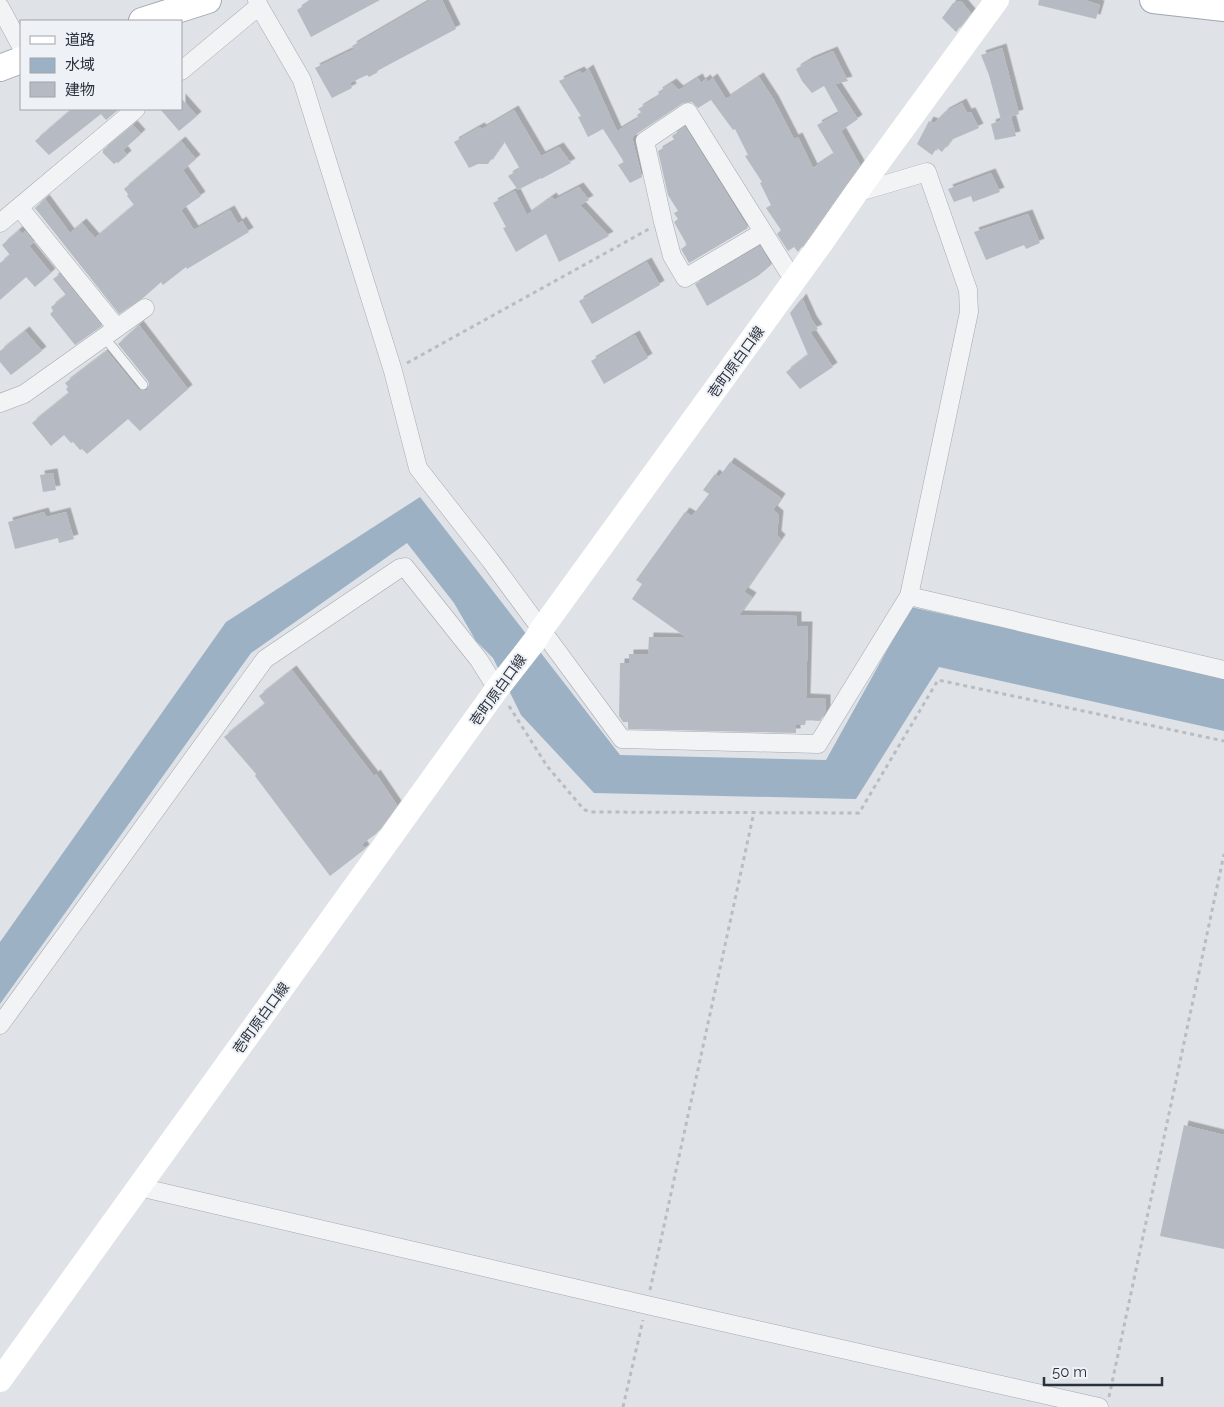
<svg xmlns="http://www.w3.org/2000/svg" width="1224" height="1407" font-family="Raleway,'Noto Sans JP',sans-serif">
<style>
.water{fill:#9cb1c4}
.building{fill:#b6bbc3;filter:url(#shadow)}
.lines{fill:none;stroke-linecap:round;stroke-linejoin:round}
.lane-casing{stroke:#a5a9b0;stroke-width:10}
.street-casing{stroke:#a5a9b0;stroke-width:19}
.primary-casing{stroke:#9fa7b1;stroke-width:28}
.path{stroke:#b9bdc1;stroke-width:3;stroke-dasharray:4 4;stroke-linecap:butt}
.lane{stroke:#f1f3f5;stroke-width:9}
.street{stroke:#f1f3f5;stroke-width:18}
.secondary{stroke:#fff;stroke-width:24}
.primary{stroke:#fff;stroke-width:26}
.labels{text-anchor:middle;dominant-baseline:central;stroke-width:4;stroke-linejoin:round;paint-order:stroke}
.street-label{font-size:14px;fill:#29313c;stroke:#eef1f5}
</style>
<defs>
<filter id="shadow"><feDropShadow dx="4.5" dy="-4.5" stdDeviation="0" flood-color="#0004"/></filter>
</defs>
<rect width="100%" height="100%" fill="#dfe2e7"/>
<path class="water" d="M 420,497 L 620,755 L 826,760 L 911,607 L 1224,676 L 1224,731 L 939,667 L 856,799 L 594,793 L 521,715 L 493,658 L 476,641 L 454,603 L 407,543 L 251,653 L 0,1004 L 0,942 L 226,622 Z"/>
<path class="building" d="M 312,0 L 380,0 L 311,37 L 297,10 Z
M 431,0 L 442,0 L 456,29 L 377,71 L 378,72 L 369,77 L 367,75 L 350,83 L 352,88 L 332,98 L 315,68 L 354,49 L 352,46 Z
M 1039,0 L 1085,0 L 1100,5 L 1096,19 L 1038,5 Z
M 961,1 L 971,13 L 956,32 L 942,18 L 953,3 Z
M 1002,48 L 1019,114 L 1001,120 L 989,75 L 981,55 Z
M 833,51 L 848,81 L 835,84 L 858,119 L 841,131 L 860,165 L 798,252 L 794,247 L 788,251 L 777,234 L 781,230 L 766,208 L 771,205 L 760,183 L 762,182 L 745,156 L 748,155 L 735,129 L 733,130 L 711,100 L 698,108 L 692,102 L 683,103 L 632,137 L 642,177 L 630,183 L 618,165 L 624,162 L 603,129 L 588,137 L 578,117 L 581,116 L 559,81 L 580,71 L 582,74 L 589,69 L 617,131 L 639,118 L 637,115 L 641,112 L 638,109 L 656,98 L 655,97 L 659,94 L 658,92 L 672,83 L 679,90 L 698,78 L 701,83 L 706,79 L 708,82 L 713,78 L 726,99 L 759,77 L 774,100 L 794,139 L 798,137 L 813,168 L 834,154 L 817,125 L 839,113 L 824,86 L 812,93 L 802,81 L 796,69 L 809,61 Z
M 181,98 L 197,116 L 179,131 L 160,109 L 181,109 Z
M 962,103 L 967,113 L 971,112 L 979,128 L 951,140 L 942,152 L 937,148 L 932,155 L 917,144 L 929,121 L 934,123 L 945,112 Z
M 72,109 L 119,109 L 106,120 L 101,114 L 49,155 L 35,141 Z
M 514,110 L 541,156 L 559,147 L 571,163 L 541,179 L 541,178 L 518,190 L 508,176 L 520,169 L 504,141 L 488,164 L 478,164 L 469,168 L 454,142 L 480,127 L 482,129 Z
M 1011,117 L 1016,136 L 995,140 L 991,124 Z
M 133,125 L 141,134 L 123,150 L 127,155 L 118,163 L 117,162 L 114,164 L 103,153 L 103,150 Z
M 685,127 L 748,228 L 689,263 L 681,249 L 687,245 L 674,222 L 678,219 L 674,213 L 678,211 L 668,195 L 658,151 L 675,141 L 672,136 Z
M 181,141 L 196,159 L 183,170 L 201,196 L 181,210 L 194,230 L 230,210 L 238,224 L 242,221 L 249,232 L 187,269 L 186,267 L 163,285 L 161,282 L 143,298 L 119,314 L 35,208 L 45,199 L 70,233 L 82,223 L 95,238 L 134,205 L 127,196 L 128,194 L 124,189 Z
M 991,173 L 1000,192 L 973,202 L 971,196 L 954,202 L 948,189 Z
M 579,187 L 589,200 L 580,205 L 609,236 L 559,262 L 546,234 L 516,252 L 503,228 L 506,227 L 493,203 L 515,191 L 527,215 L 552,197 L 554,200 Z
M 1028,214 L 1040,243 L 1026,249 L 1024,245 L 986,260 L 974,232 Z
M 19,230 L 22,234 L 25,231 L 34,242 L 29,246 L 51,273 L 35,287 L 26,277 L 0,300 L 0,263 L 10,255 L 2,245 Z
M 760,246 L 771,265 L 758,276 L 707,306 L 695,284 Z
M 647,262 L 660,285 L 592,324 L 579,301 Z
M 60,274 L 102,326 L 75,345 L 50,314 L 53,311 L 51,307 L 66,295 L 53,279 Z
M 802,298 L 812,320 L 818,329 L 810,332 L 833,367 L 800,389 L 786,372 L 808,355 L 790,313 Z
M 139,325 L 188,389 L 140,431 L 128,419 L 87,454 L 82,449 L 80,450 L 73,442 L 71,443 L 64,435 L 51,446 L 32,423 L 69,393 L 66,389 L 68,387 L 65,383 L 107,351 L 138,389 L 144,391 L 147,390 L 149,384 L 148,381 L 118,344 Z
M 25,331 L 42,351 L 11,375 L 0,362 L 0,351 Z
M 635,335 L 648,358 L 604,384 L 591,361 Z
M 730,462 L 781,498 L 773,510 L 779,515 L 777,535 L 781,539 L 744,592 L 752,597 L 739,615 L 797,616 L 797,626 L 808,626 L 806,698 L 826,699 L 826,711 L 820,721 L 806,720 L 805,725 L 796,725 L 796,733 L 628,729 L 628,722 L 623,722 L 619,716 L 620,663 L 629,663 L 629,654 L 648,654 L 649,637 L 687,638 L 632,599 L 642,584 L 636,580 L 685,512 L 692,516 L 709,494 L 703,490 L 715,474 L 719,477 Z
M 53,473 L 56,490 L 43,492 L 40,475 Z
M 44,512 L 46,517 L 66,512 L 74,539 L 59,543 L 58,538 L 15,549 L 8,522 Z
M 292,670 L 374,776 L 376,774 L 397,805 L 376,834 L 362,844 L 365,849 L 330,876 L 255,776 L 256,774 L 224,737 L 265,704 L 259,696 Z
M 1184,1125 L 1224,1135 L 1224,1249 L 1160,1236 Z"/>
<g class="lines">
<defs>
<path id="lane" d="M 104,337 L 143,385"/>
<path id="street" d="M 257,0 L 259,6 L 302,80 L 393,371 L 418,468 L 490,560 L 622,739 L 818,744 L 909,596 L 969,312 L 968,290 L 927,172 L 856,193
M 0,7 L 21,46
M 181,71 L 259,6
M 19,207 L 117,328
M 0,223 L 136,109
M 763,232 L 685,278 L 672,256 L 663,222 L 645,141 L 688,112 L 794,281
M 0,403 L 24,394 L 145,308
M 909,596 L 1224,670
M 0,1025 L 265,659 L 400,568 L 405,567 L 479,660 L 497,689
M 139,1187 L 647,1305 L 1099,1407"/>
<path id="primary" d="M 1153,0 L 1224,8
M 142,21 L 208,0
M 0,68 L 21,60"/>
</defs>
<use href="#lane" class="lane-casing"/>
<use href="#street" class="street-casing"/>
<use href="#primary" class="primary-casing"/>
<path class="path" d="M 407,363 L 649,229
M 509,706 L 547,766 L 580,805 L 585,810 L 591,812 L 859,813 L 938,680 L 1224,741
M 650,1290 L 754,812
M 1109,1397 L 1224,854
M 623,1407 L 643,1320"/>
<use href="#lane" class="lane"/>
<use href="#street" class="street"/>
<path class="secondary" d="M 0,1380 L 497,689 L 536,639 L 541,630 L 822,242 L 856,193 L 997,0"/>
<use href="#primary" class="primary"/>
</g>
<g class="labels">
<g class="street-label">
<text transform="translate(736 362) rotate(-54)">壱町原白口線</text>
<text transform="translate(498 690) rotate(-54)">壱町原白口線</text>
<text transform="translate(261 1018) rotate(-54)">壱町原白口線</text>
</g>
</g>
<rect x="20" y="20" width="162" height="90" fill="#eef1f5" stroke="#9fa4ab"/>
<rect x="30" y="36" width="25" height="8" fill="#ffffff" stroke="#9fa4ab"/>
<text x="65" y="45" font-size="15" fill="#29313c">道路</text>
<rect x="30" y="58" width="25" height="15" fill="#9cb1c4" stroke="#9fa4ab"/>
<text x="65" y="70" font-size="15" fill="#29313c">水域</text>
<rect x="30" y="82" width="25" height="15" fill="#b6bbc3" stroke="#9fa4ab"/>
<text x="65" y="95" font-size="15" fill="#29313c">建物</text>
<path d="M1044 1377v8h118v-8" fill="none" stroke="#29313c" stroke-width="2.5"/>
<text x="1052" y="1377" font-size="15" fill="#29313c" stroke="#eef1f5" stroke-width="4" paint-order="stroke">50 m</text>
</svg>
